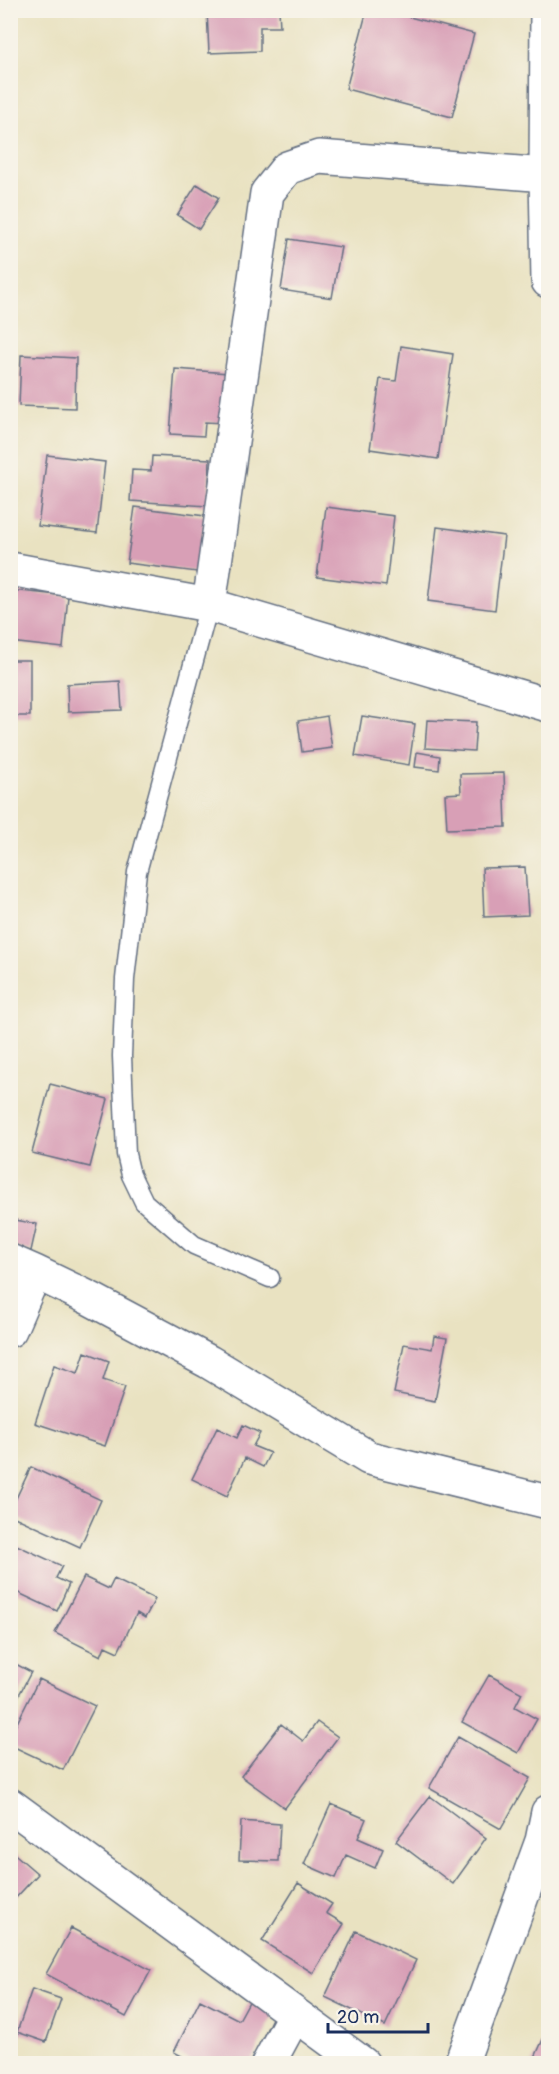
<svg xmlns="http://www.w3.org/2000/svg" width="559" height="2074" font-family="Pangolin,sans-serif">
<style>
.building{fill:#d89fb6}
.lines{fill:none;stroke-linecap:round;stroke-linejoin:round}
.lane-casing{stroke:#636e81;stroke-width:21}
.street-casing{stroke:#636e81;stroke-width:36}
.secondary-casing{stroke:#636e81;stroke-width:36}
.lane{stroke:#fff;stroke-width:18}
.street{stroke:#fff;stroke-width:33}
.secondary{stroke:#fff;stroke-width:33}
</style>
<rect width="100%" height="100%" fill="#f7f3e8"/>
<filter id="ink" filterUnits="userSpaceOnUse"><feTurbulence type="fractalNoise" baseFrequency=".0167" numOctaves="2"/><feDisplacementMap in="SourceGraphic" scale="12" xChannelSelector="R" yChannelSelector="G"/><feConvolveMatrix kernelMatrix="1 2 1 2 8 2 1 2 1" color-interpolation-filters="sRGB"/></filter>
<filter id="wash" filterUnits="userSpaceOnUse"><feTurbulence type="fractalNoise" baseFrequency=".008" numOctaves="4" result="noise"/><feDisplacementMap in="SourceGraphic" scale="24" xChannelSelector="R" yChannelSelector="G"/><feGaussianBlur stdDeviation="1.35" result="paint"/><feColorMatrix in="noise" values="0 0 0 0 0 0 0 0 0 0 0 0 0 0 0 0 0 1.4 0 .05"/><feComposite in="paint" operator="in"/></filter>
<g filter="url(#wash)">
<rect width="100%" height="100%" fill="#e9e2c1"/>
<g id="blocks">
<path class="building" d="M 207,10 L 279,10 L 280,27 L 260,27 L 260,51 L 209,53 Z
M 367,10 L 383,10 L 474,34 L 452,117 L 346,89 Z
M 197,184 L 219,198 L 199,229 L 177,215 Z
M 289,239 L 341,247 L 332,298 L 281,290 Z
M 401,346 L 453,354 L 438,459 L 370,449 L 380,379 L 396,381 Z
M 21,355 L 76,358 L 75,408 L 19,406 Z
M 175,369 L 228,373 L 224,423 L 205,422 L 204,436 L 170,434 Z
M 47,455 L 105,462 L 97,533 L 38,526 Z
M 152,456 L 210,459 L 208,506 L 130,501 L 132,470 L 151,471 Z
M 135,507 L 205,516 L 197,572 L 127,563 Z
M 326,507 L 394,516 L 386,586 L 317,577 Z
M 437,527 L 504,536 L 495,610 L 428,601 Z
M 10,590 L 68,596 L 63,648 L 10,642 Z
M 10,660 L 30,660 L 30,716 L 10,716 Z
M 120,681 L 122,710 L 68,712 L 67,684 Z
M 327,716 L 332,748 L 302,752 L 298,721 Z
M 362,716 L 415,724 L 409,765 L 355,756 Z
M 427,720 L 476,722 L 474,751 L 425,748 Z
M 417,752 L 440,756 L 439,770 L 415,767 Z
M 504,773 L 506,827 L 447,829 L 445,794 L 461,793 L 460,774 Z
M 525,867 L 528,915 L 484,917 L 482,868 Z
M 50,1084 L 108,1099 L 90,1167 L 32,1153 Z
M 10,1219 L 37,1224 L 31,1251 L 10,1247 Z
M 434,1336 L 447,1338 L 435,1401 L 394,1393 L 404,1344 L 432,1349 Z
M 85,1352 L 109,1361 L 103,1380 L 125,1387 L 105,1446 L 35,1423 L 54,1365 L 78,1373 Z
M 243,1425 L 260,1433 L 253,1446 L 270,1453 L 263,1467 L 245,1458 L 227,1496 L 192,1479 L 217,1428 L 237,1438 Z
M 31,1467 L 101,1500 L 80,1547 L 10,1515 L 10,1511 Z
M 10,1542 L 62,1566 L 56,1578 L 69,1584 L 57,1611 L 10,1589 Z
M 84,1577 L 109,1589 L 114,1579 L 155,1599 L 145,1618 L 137,1613 L 118,1652 L 105,1646 L 101,1656 L 55,1633 Z
M 10,1661 L 31,1672 L 10,1712 Z
M 489,1675 L 522,1693 L 515,1707 L 537,1719 L 518,1753 L 462,1722 Z
M 39,1679 L 95,1706 L 63,1770 L 10,1745 L 10,1737 Z
M 317,1722 L 338,1737 L 285,1808 L 241,1776 L 281,1724 L 303,1741 Z
M 458,1737 L 530,1778 L 501,1829 L 429,1788 Z
M 430,1796 L 486,1838 L 453,1884 L 396,1841 Z
M 331,1804 L 366,1819 L 358,1838 L 383,1849 L 375,1868 L 346,1855 L 336,1878 L 304,1864 Z
M 241,1821 L 280,1824 L 278,1861 L 239,1860 Z
M 10,1850 L 38,1874 L 10,1904 Z
M 298,1883 L 332,1904 L 326,1913 L 344,1924 L 313,1973 L 262,1941 Z
M 71,1928 L 151,1970 L 126,2017 L 46,1974 Z
M 356,1931 L 416,1960 L 385,2026 L 325,1997 Z
M 32,1989 L 61,1999 L 46,2042 L 17,2032 Z
M 200,2000 L 239,2020 L 250,2000 L 275,2012 L 250,2064 L 196,2064 L 174,2052 Z
M 545,2035 L 548,2036 L 548,2064 L 532,2064 Z"/>
</g>
</g>
<g filter="url(#ink)">
<use href="#blocks" fill-opacity="0" stroke="#636e81" stroke-width="1.5"/>
<g class="lines">
<defs>
<path id="lane" d="M 209,605 L 137,872 L 125,979 L 122,1056 L 126,1154 L 131,1175 L 144,1202 L 194,1245 L 270,1278"/>
<path id="street" d="M 10,569 L 209,605 L 548,705
M 209,605 L 267,193 L 287,168 L 319,157 L 546,175
M 10,1261 L 35,1272 L 10,1330
M 35,1272 L 91,1299 L 209,1362 L 369,1458 L 548,1502
M 10,1805 L 363,2064
M 268,2064 L 295,2014"/>
<path id="secondary" d="M 547,10 L 546,175 L 548,281
M 461,2064 L 542,1841 L 548,1812"/>
</defs>
<use href="#lane" class="lane-casing"/>
<use href="#street" class="street-casing"/>
<use href="#secondary" class="secondary-casing"/>
<use href="#lane" class="lane"/>
<use href="#street" class="street"/>
<use href="#secondary" class="secondary"/>
</g>
</g>
<rect width="559" height="2074" fill="none" stroke="#f7f3e8" stroke-width="36"/>
<path d="M328 2023v9h100v-9" fill="none" stroke="#1b2f5e" stroke-width="3"/>
<text x="337" y="2023" font-size="18" fill="#1b2f5e" stroke="#f7f3e8" stroke-width="4.5" paint-order="stroke">20 m</text>
</svg>
